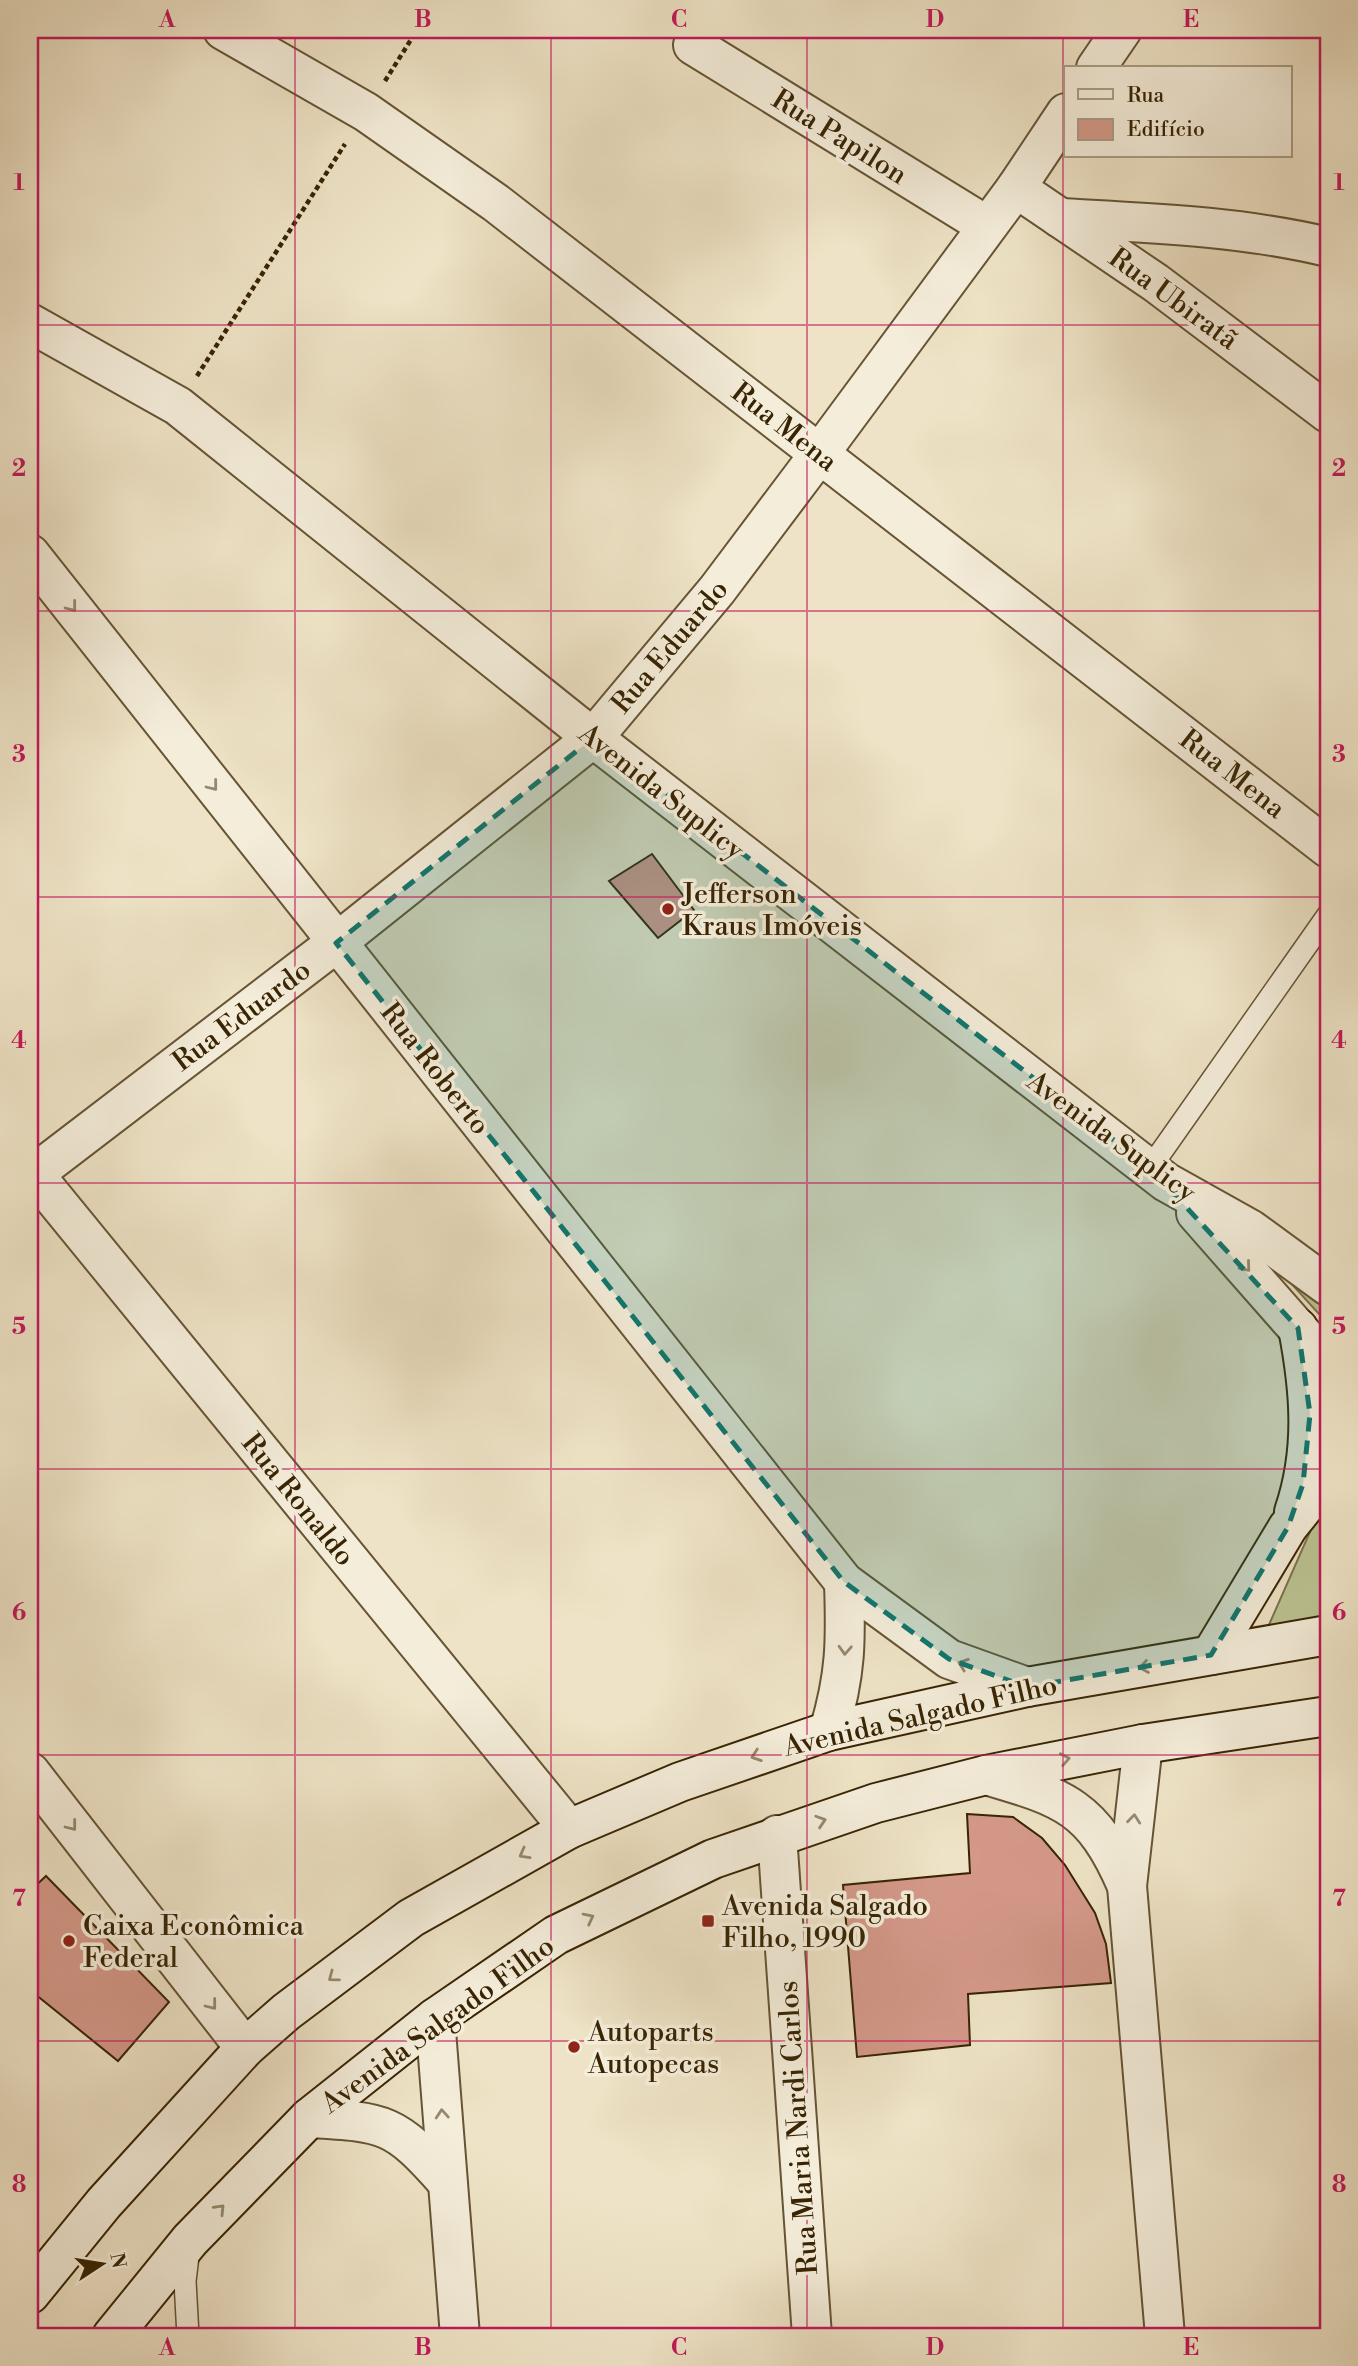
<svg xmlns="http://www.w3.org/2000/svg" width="1358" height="2366" viewBox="0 0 1358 2366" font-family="'Libre Bodoni',serif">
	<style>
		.green { fill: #bcc393; stroke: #7a744b; stroke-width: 2 }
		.building { fill: #d49889; stroke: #382403; stroke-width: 2 }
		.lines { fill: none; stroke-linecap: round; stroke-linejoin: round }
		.service-casing { stroke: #665434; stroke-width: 24 }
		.minor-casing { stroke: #665434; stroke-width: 42 }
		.tertiary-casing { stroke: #665434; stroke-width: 42 }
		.secondary-casing { stroke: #382403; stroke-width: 42 }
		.path { stroke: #382403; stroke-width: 4.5; stroke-dasharray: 5 3.5; stroke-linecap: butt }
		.service { stroke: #f4edda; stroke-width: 21 }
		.minor { stroke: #f4edda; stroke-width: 38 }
		.tertiary { stroke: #f4edda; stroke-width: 38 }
		.secondary { stroke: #f4edda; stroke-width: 38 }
		.oneway { stroke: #96886e }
		.marked { fill: #0f766e; fill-opacity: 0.2; stroke: #0f766e; stroke-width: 5; stroke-dasharray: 14 9; stroke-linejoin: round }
		.grid { fill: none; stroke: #c2185b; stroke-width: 2; stroke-opacity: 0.55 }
		.poi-dot { fill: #8f2418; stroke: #f4edda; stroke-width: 2.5 }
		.labels { text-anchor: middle; stroke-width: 7; stroke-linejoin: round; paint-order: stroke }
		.street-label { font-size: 28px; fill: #382403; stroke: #f4edda }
		.poi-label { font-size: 28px; fill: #382403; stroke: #f4edda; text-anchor: start }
		.neatline { fill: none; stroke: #c2185b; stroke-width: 2.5 }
		.grid-label { font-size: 23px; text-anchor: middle; font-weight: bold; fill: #c2185b }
	</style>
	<rect width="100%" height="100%" fill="#eee3c6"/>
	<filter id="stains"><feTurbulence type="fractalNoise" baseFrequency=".00286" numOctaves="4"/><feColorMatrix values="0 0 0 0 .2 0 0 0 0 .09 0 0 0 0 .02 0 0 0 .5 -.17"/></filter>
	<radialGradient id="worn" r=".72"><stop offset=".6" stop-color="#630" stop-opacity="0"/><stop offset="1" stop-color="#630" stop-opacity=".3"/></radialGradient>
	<g class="green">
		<path d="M1269,1259L1328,1307V1324Z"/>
		<path d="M1328,1498V1617L1268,1627L1324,1500Z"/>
	</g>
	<g class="building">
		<path d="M652,854L694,910L658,938L609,881Z"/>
		<path d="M967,1814L1013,1817L1042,1838L1065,1865L1095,1913L1106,1944L1111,1983L968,1994L970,2045L857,2057L843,1885L970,1873Z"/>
		<path d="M46,1876L169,2002L118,2061L30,1990V1891Z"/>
	</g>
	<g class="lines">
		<g class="service-casing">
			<g id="service">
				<path d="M1150,1168L1328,915"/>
				<path d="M188,2336L185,2281L189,2248"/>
			</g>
		</g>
		<g class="minor-casing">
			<g id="minor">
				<path d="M223,30L366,112L496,203L1328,848"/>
				<path d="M693,45L987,226"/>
				<path d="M1096,68L1122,30"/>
				<path d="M1016,188L1156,283L1328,413"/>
				<path d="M1060,218C1150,223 1240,226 1328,247"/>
				<path d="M30,554L844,1582L949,1659L1027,1687"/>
				<path d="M30,1169L569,1829"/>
				<path d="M30,1177L336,943L593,738L717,590L820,453L1016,188L1066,113"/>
				<path d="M829,1731C846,1674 846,1641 844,1582"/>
				<path d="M1143,1744L1127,1886L1165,2336"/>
				<path d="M30,1772L245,2048"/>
				<path d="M986,1775C1065,1798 1093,1807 1127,1886"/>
				<path d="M777,1835L812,2336"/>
				<path d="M435,2018L460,2336"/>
				<path d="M309,2118C386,2122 395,2123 447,2182"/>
			</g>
		</g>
		<g class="tertiary-casing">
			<g id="tertiary">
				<path d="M30,323L178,406L593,738L1166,1182L1250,1229L1328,1286"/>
				<path d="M1196,1213L1328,1363"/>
			</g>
		</g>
		<g class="secondary-casing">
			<g id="secondary">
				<path d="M1294,1512C1315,1450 1310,1391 1298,1328"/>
				<path d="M1211,1655L1288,1527L1328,1477"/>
				<path d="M30,2294L104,2203L245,2048L286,2012L411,1918L569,1829L680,1782L829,1731L1027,1687L1328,1635"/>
				<path d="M112,2336L190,2240L309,2118L435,2018L556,1935L713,1859L876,1803L986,1775L1143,1744L1328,1716"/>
			</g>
		</g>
		<g class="path">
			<path d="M385,81L417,30"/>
			<path d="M197,376L345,144"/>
		</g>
		<use href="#service" class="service"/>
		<use href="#minor" class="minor"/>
		<use href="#tertiary" class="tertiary"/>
		<use href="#secondary" class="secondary"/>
	</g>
	<defs><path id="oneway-chevron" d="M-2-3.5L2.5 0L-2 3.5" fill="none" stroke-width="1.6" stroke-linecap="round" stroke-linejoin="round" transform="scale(1.75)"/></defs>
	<g class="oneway">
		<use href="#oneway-chevron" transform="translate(72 607) rotate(52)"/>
		<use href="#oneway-chevron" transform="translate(213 786) rotate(52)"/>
		<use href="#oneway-chevron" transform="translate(1246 1267) rotate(50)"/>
		<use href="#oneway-chevron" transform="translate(845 1650) rotate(93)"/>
		<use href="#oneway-chevron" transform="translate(963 1664) rotate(-160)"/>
		<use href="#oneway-chevron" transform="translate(1144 1667) rotate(170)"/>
		<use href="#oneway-chevron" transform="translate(756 1756) rotate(161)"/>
		<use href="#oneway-chevron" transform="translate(1065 1759) rotate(-11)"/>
		<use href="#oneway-chevron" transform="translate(1134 1819) rotate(-84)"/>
		<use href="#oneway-chevron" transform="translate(821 1821) rotate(-18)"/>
		<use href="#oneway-chevron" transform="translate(72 1826) rotate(52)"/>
		<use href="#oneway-chevron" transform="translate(524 1854) rotate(151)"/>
		<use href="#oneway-chevron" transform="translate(589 1918) rotate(-27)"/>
		<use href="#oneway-chevron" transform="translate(333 1977) rotate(143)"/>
		<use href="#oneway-chevron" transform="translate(212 2005) rotate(52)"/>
		<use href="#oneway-chevron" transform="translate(442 2114) rotate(-94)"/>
		<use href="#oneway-chevron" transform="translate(220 2209) rotate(-46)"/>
	</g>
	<path class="marked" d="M593,738L1150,1168L1298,1328L1310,1414L1303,1484L1288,1527L1211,1655L1027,1687L949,1659L844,1582L336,943Z"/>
	<path class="grid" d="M295,30V2336M551,30V2336M807,30V2336M1063,30V2336M30,325H1328M30,611H1328M30,897H1328M30,1183H1328M30,1469H1328M30,1755H1328M30,2041H1328"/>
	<g class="poi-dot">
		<circle cx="668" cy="909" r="7"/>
		<rect x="701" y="1914" width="14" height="14" rx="3.5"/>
		<circle cx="69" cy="1941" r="7"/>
		<circle cx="574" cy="2047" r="7"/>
	</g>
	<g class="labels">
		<g class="street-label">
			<text transform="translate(840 136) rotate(32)" y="10">Rua Papilon</text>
			<text transform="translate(1174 298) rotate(36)" y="10">Rua Ubiratã</text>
			<text transform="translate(785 426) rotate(38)" y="10">Rua Mena</text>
			<text transform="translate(669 646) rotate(-50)" y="10">Rua Eduardo</text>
			<text transform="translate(1233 773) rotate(38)" y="10">Rua Mena</text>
			<text transform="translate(662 791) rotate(38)" y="10">Avenida Suplicy</text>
			<text transform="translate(241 1015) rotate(-37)" y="10">Rua Eduardo</text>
			<text transform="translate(436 1068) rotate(52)" y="10">Rua Roberto</text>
			<text transform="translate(1112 1136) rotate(36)" y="10">Avenida Suplicy</text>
			<text transform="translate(299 1499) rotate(51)" y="10">Rua Ronaldo</text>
			<text transform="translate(920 1715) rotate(-13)" y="10">Avenida Salgado Filho</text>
			<text transform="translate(437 2024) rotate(-36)" y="10">Avenida Salgado Filho</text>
			<text transform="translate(797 2128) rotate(-94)" y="10">Rua Maria Nardi Carlos</text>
		</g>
		<g class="poi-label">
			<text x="682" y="903">Jefferson<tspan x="682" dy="32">Kraus Imóveis</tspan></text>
			<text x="722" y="1915">Avenida Salgado<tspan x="722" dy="32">Filho, 1990</tspan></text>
			<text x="83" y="1935">Caixa Econômica<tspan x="83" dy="32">Federal</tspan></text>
			<text x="588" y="2041">Autoparts<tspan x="588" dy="32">Autopecas</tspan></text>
		</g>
	</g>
	<rect width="1358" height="2366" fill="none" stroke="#eee3c6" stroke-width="77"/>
	<rect x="1064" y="66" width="228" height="91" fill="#f4edda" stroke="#a99d84" stroke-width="2"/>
	<rect x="1078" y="89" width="35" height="10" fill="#f4edda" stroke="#a99d84" stroke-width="2"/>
	<text x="1127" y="102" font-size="21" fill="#382403">Rua</text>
	<rect x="1078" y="119" width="35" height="21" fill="#d49889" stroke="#a99d84" stroke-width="2"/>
	<text x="1127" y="136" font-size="21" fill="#382403">Edifício</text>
	<g transform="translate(102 2264) rotate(78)" stroke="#f4edda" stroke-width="5" paint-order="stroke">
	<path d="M0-5L12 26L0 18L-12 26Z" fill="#382403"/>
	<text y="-10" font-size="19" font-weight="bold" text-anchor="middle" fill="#382403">N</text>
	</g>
	<rect x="38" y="38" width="1282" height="2290" class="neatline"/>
	<g class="grid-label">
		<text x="167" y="27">A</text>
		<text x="423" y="27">B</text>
		<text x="679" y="27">C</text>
		<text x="935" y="27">D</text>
		<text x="1191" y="27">E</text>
		<text x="19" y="190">1</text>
		<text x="1339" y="190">1</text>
		<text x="19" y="476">2</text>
		<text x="1339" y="476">2</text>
		<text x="19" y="762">3</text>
		<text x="1339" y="762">3</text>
		<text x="19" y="1048">4</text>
		<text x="1339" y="1048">4</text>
		<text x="19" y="1334">5</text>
		<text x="1339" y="1334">5</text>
		<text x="19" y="1620">6</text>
		<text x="1339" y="1620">6</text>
		<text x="19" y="1906">7</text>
		<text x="1339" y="1906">7</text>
		<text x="19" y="2192">8</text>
		<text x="1339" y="2192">8</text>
		<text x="167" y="2355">A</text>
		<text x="423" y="2355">B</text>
		<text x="679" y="2355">C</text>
		<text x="935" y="2355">D</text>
		<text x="1191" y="2355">E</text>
	</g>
	<rect width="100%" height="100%" filter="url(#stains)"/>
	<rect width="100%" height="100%" fill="url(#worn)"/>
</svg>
